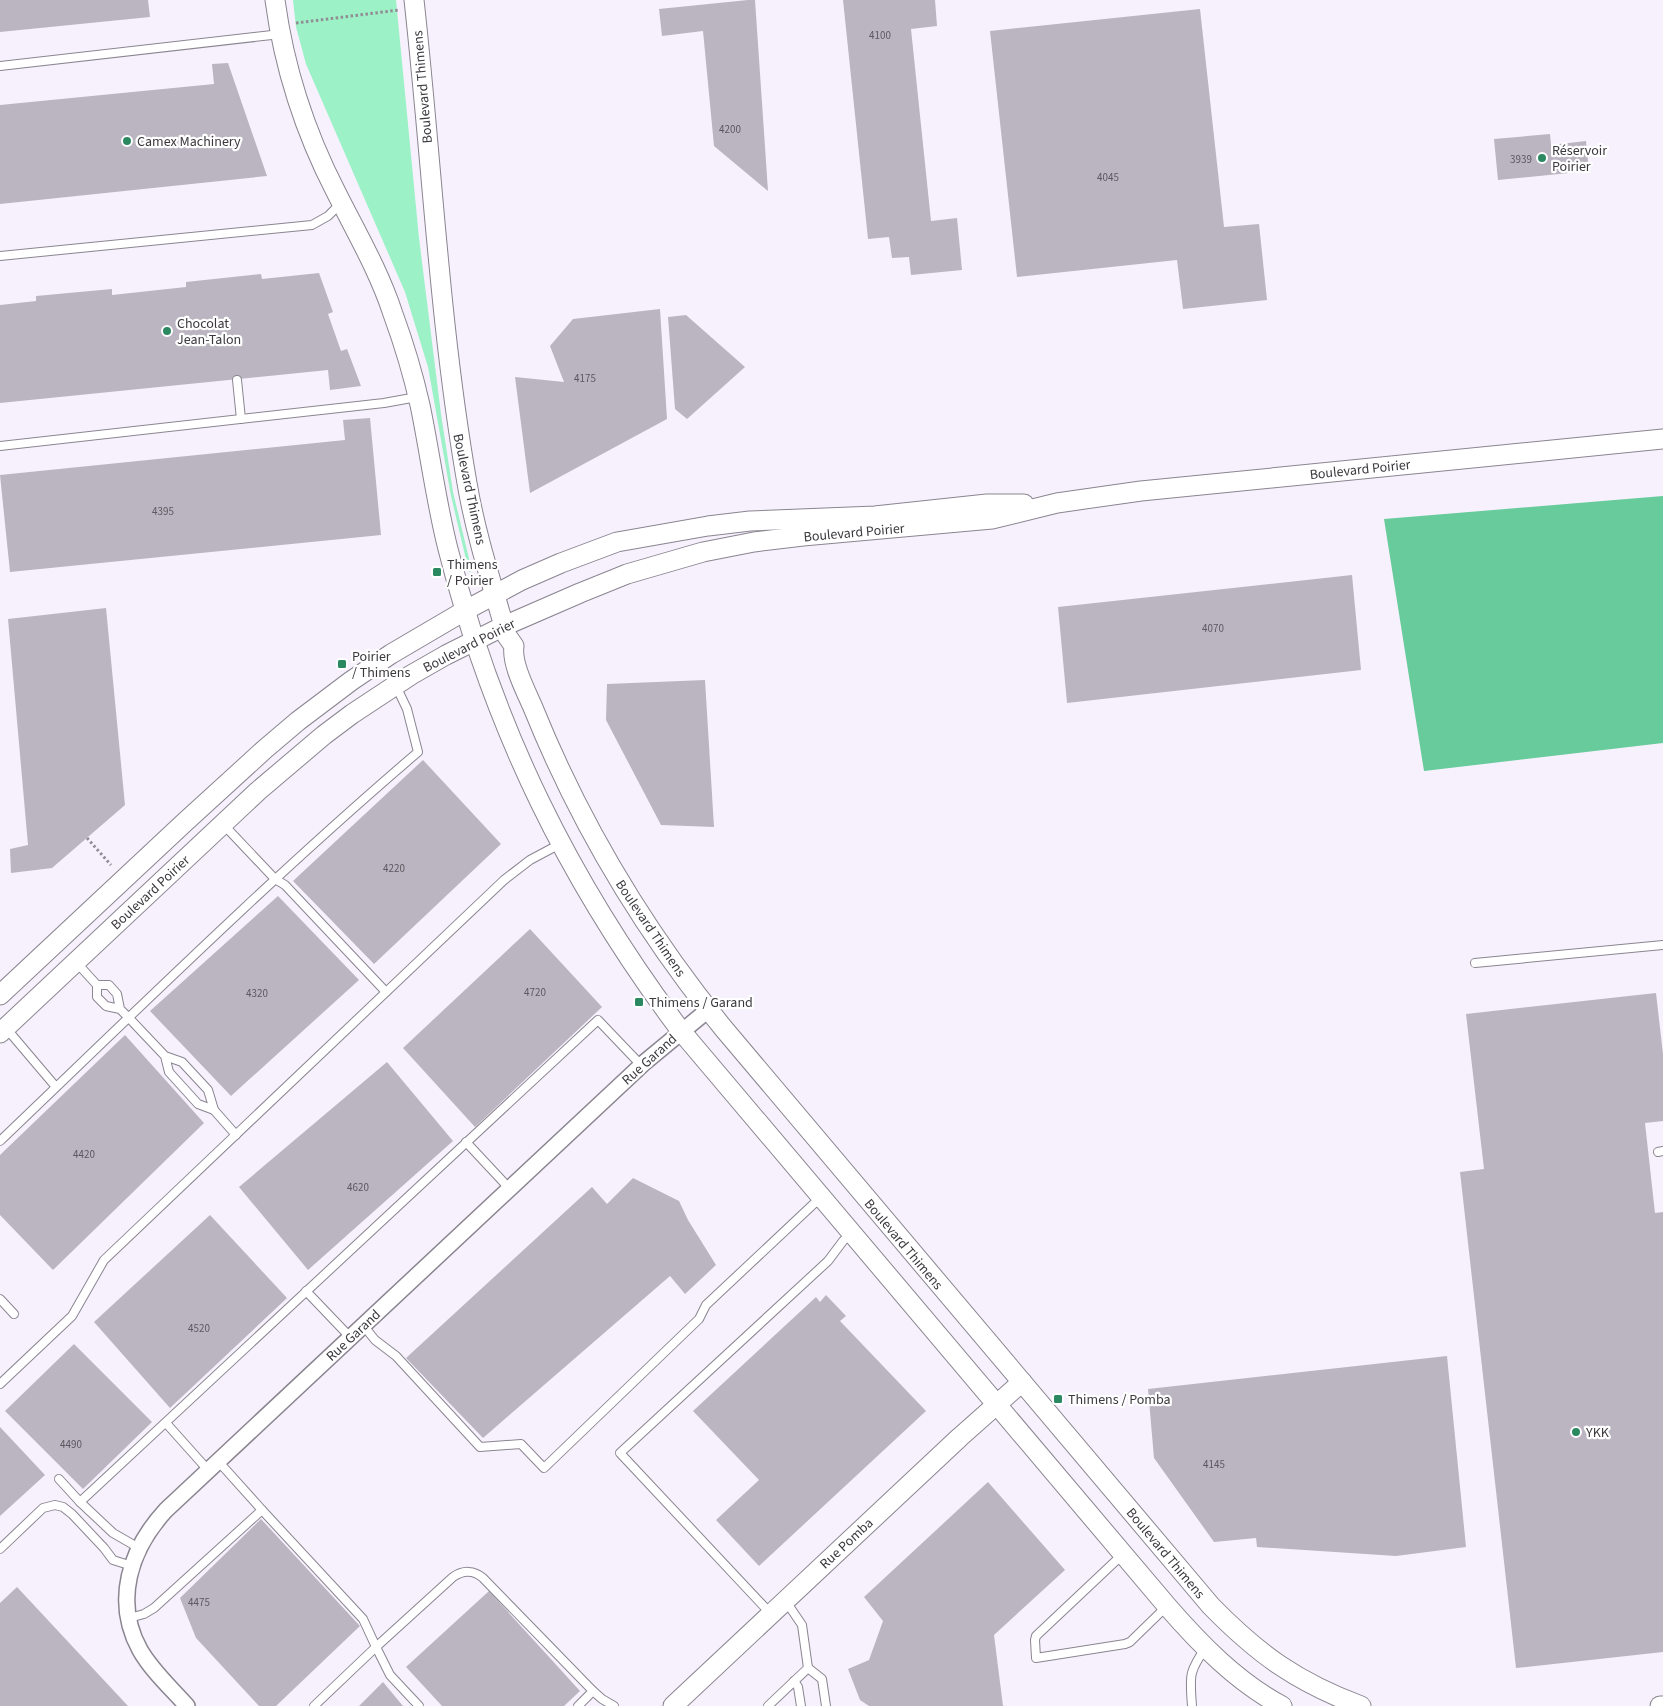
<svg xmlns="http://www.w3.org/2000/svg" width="1663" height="1706" viewBox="0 0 1663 1706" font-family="'Source Sans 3',sans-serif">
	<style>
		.green { fill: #9cf1c6 }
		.forest { fill: #67cb9b }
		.building { fill: #bbb5c1 }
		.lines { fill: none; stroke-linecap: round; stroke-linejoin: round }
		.service-casing { stroke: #8a8590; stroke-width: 10 }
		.minor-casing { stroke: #8a8590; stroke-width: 18 }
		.tertiary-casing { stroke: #8a8590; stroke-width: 21 }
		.path { stroke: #918d95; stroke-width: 3; stroke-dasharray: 2.5 2.5; stroke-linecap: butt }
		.service { stroke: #fff; stroke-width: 8 }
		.minor { stroke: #fff; stroke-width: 15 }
		.tertiary { stroke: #fff; stroke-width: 19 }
		.poi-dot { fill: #2b8961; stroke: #fff; stroke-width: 2 }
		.labels { text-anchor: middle; stroke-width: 4.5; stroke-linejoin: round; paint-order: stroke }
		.number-label { font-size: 11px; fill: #5c585f }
		.street-label { font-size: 14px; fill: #3c393e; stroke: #fff }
		.poi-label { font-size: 14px; fill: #3c393e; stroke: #fff; text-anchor: start }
	</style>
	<rect width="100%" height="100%" fill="#f7f1fd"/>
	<path class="green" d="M293,0H396L419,238L441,414L453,492L472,571L469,572L451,496L428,367L405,292L306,64L296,27Z"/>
	<path class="forest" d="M1663,496V743L1424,771L1384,519Z"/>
	<g class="building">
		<path d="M0,0H148L150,17L0,32Z"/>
		<path d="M748,0H755L768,191L714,146L703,31L662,36L659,9Z"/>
		<path d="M843,0H935L937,26L911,29L931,221L957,218L962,270L911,275L909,257L892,258L889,237L868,239Z"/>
		<path d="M1200,9L1224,227L1259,224L1267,300L1183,309L1177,260L1017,277L990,31Z"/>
		<path d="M228,63L267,176L0,204V105L214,84L212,64Z"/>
		<path d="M1550,134L1551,145L1586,141L1589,171L1498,180L1494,139Z"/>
		<path d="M319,273L333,312L328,314L341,351L347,349L361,386L330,390L328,370L0,403V305L36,301V296L112,289V295L186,287V282L261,274L262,279Z"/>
		<path d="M660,309L667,419L530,493L515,377L564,382L550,346L573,319Z"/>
		<path d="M686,315L745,367L687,419L675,409L668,317Z"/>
		<path d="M370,418L381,535L10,572L0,475L345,440L343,420Z"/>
		<path d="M1352,575L1361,670L1067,703L1058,607Z"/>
		<path d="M106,608L125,805L52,868L11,873L10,849L28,845L8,619Z"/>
		<path d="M705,680L714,827L661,825L606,720L607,684Z"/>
		<path d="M423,760L501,844L374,964L293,881Z"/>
		<path d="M278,896L359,980L231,1096L150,1011Z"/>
		<path d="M530,929L602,1007L475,1127L403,1048Z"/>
		<path d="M1656,993L1663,1054V1121L1645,1123L1655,1213L1663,1212V1652L1516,1668L1460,1172L1484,1169L1466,1014Z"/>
		<path d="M125,1035L204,1123L53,1270L0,1215V1155Z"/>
		<path d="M387,1062L453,1141L308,1270L239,1187Z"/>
		<path d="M633,1178L679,1201L688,1220L716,1265L685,1294L670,1276L483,1438L406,1358L592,1187L607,1204Z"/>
		<path d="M210,1215L287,1298L170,1408L94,1322Z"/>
		<path d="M826,1295L846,1316L840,1321L926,1411L759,1566L716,1520L759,1480L693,1411L816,1297L820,1302Z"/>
		<path d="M74,1344L152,1422L83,1489L5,1411Z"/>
		<path d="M1447,1356L1466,1547L1396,1556L1257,1547L1256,1538L1214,1542L1154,1458L1148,1389Z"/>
		<path d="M0,1427L45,1475L0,1516Z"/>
		<path d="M988,1482L1065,1570L994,1635L1003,1706H869L860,1700L848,1669L869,1660L883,1621L864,1597Z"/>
		<path d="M261,1519L360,1626L276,1706H259L196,1638L180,1598Z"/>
		<path d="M17,1587L128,1706H0V1603Z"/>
		<path d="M489,1591L580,1691L564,1706H442L406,1667Z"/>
		<path d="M383,1682L403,1706H359Z"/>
	</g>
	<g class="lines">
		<g class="service-casing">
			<g id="service">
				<path d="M0,66L281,34"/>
				<path d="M0,256L312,225L328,216L341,203"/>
				<path d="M237,380L241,419"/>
				<path d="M0,446L384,403L417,397"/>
				<path d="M223,824L275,879L285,885L386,992"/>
				<path d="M76,962L97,985"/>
				<path d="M1475,963L1663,945"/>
				<path d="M120,1009L106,1006L97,997V985H109L117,994L120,1009L129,1018L165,1056L182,1062L208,1090L214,1110L198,1104L169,1072L165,1056"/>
				<path d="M6,1028L56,1087"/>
				<path d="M214,1110L236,1135"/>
				<path d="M0,1141C138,1009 273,876 418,752L407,709L396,686"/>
				<path d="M466,1142L509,1188"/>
				<path d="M1658,1152L1663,1151"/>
				<path d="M306,1291L350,1337"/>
				<path d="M0,1299L14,1314"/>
				<path d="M363,1325L375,1340L396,1356L480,1447L521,1444L544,1468L699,1319L706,1305L821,1197"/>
				<path d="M0,1384L72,1316L104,1260L504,880L530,860L560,844"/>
				<path d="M166,1423L208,1470"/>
				<path d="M59,1479L80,1502"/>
				<path d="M262,1510L363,1619L376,1647L314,1706"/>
				<path d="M139,1548L113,1533L80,1502L598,1020L641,1065"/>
				<path d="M0,1549L43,1508L55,1505L63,1507L72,1514L104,1548L113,1560L132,1566"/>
				<path d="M1123,1554L1036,1636L1035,1640L1036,1658L1125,1644L1130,1642L1167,1606"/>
				<path d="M771,1614L620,1453L828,1261L843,1241L852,1233"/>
				<path d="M129,1618L144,1614L154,1608L262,1510L218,1461"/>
				<path d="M808,1668L822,1679L826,1706"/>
				<path d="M794,1681L798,1687L801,1706"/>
				<path d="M419,1706L390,1675L376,1647L453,1577C463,1570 474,1570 483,1578L593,1691"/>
				<path d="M578,1706L593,1691L602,1699L614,1706"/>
				<path d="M768,1706L808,1668L802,1625L785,1600"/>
				<path d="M1192,1706C1190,1676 1188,1673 1206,1647"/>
			</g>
		</g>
		<g class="minor-casing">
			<path id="minor" d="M187,1706C171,1688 152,1671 140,1650C113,1601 130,1549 166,1510L645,1062L708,1010"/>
		</g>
		<g class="tertiary-casing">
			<g id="tertiary">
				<path d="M275,0C284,67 305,132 336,192C356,232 379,271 393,314C404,344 413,374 420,405C430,453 436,502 448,549C494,729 569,882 681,1031L1167,1606C1200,1644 1237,1682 1282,1706"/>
				<path d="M414,0C432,161 439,323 467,483C475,531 490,578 504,626L507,636L514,646C511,664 527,693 534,710C581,826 645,932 724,1029L1211,1606C1259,1655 1297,1682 1361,1706"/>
				<path d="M0,995L185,822L265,749L298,721L351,681L391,654L466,610L522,580L561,563L617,542L708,526L750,521L875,516L987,504H1024"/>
				<path d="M0,1033L258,791L324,735L352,714L411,675L446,655L504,626L580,593L627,574L703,552L754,542L803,536L992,519L1057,503L1141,491L1663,439"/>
				<path d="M673,1706L960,1437L1022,1382"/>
				<path d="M1660,1706H1663"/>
			</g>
		</g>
		<g class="path">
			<path d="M296,23L399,10"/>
			<path d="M87,838L111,865"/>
		</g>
		<use href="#service" class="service"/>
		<use href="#minor" class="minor"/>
		<use href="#tertiary" class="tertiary"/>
	</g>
	<g class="poi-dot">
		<circle cx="127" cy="141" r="5"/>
		<circle cx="1542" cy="158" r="5"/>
		<circle cx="167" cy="331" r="5"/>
		<rect x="432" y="567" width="10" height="10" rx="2.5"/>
		<rect x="337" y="659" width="10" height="10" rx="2.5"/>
		<rect x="634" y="997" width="10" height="10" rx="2.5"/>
		<rect x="1053" y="1394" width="10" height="10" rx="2.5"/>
		<circle cx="1576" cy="1432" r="5"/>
	</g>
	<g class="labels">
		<g class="number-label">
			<text x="880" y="39">4100</text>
			<text x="730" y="133">4200</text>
			<text x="1521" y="163">3939</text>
			<text x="1108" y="181">4045</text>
			<text x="585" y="382">4175</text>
			<text x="163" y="515">4395</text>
			<text x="1213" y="632">4070</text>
			<text x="394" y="872">4220</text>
			<text x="535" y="996">4720</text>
			<text x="257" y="997">4320</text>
			<text x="84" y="1158">4420</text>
			<text x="358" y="1191">4620</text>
			<text x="199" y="1332">4520</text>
			<text x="71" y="1448">4490</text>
			<text x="1214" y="1468">4145</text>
			<text x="199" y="1606">4475</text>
		</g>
		<g class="street-label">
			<text transform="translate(422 87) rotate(-95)" y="5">Boulevard Thimens</text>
			<text transform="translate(1360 469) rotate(-6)" y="5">Boulevard Poirier</text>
			<text transform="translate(470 489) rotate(78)" y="5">Boulevard Thimens</text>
			<text transform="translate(854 532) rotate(-5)" y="5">Boulevard Poirier</text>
			<text transform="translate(469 645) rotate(-27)" y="5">Boulevard Poirier</text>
			<text transform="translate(150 892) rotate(-43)" y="5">Boulevard Poirier</text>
			<text transform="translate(651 928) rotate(56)" y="5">Boulevard Thimens</text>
			<text transform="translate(649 1059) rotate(-42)" y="5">Rue Garand</text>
			<text transform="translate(904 1244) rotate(50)" y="5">Boulevard Thimens</text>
			<text transform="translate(353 1335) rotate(-43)" y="5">Rue Garand</text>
			<text transform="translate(846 1543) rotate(-43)" y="5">Rue Pomba</text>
			<text transform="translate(1166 1553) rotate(50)" y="5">Boulevard Thimens</text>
		</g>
		<g class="poi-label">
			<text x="137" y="146">Camex Machinery</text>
			<text x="1552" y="155">Réservoir<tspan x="1552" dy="16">Poirier</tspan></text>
			<text x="177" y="328">Chocolat<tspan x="177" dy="16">Jean-Talon</tspan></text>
			<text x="447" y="569">Thimens<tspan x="447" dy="16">/ Poirier</tspan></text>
			<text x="352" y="661">Poirier<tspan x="352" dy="16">/ Thimens</tspan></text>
			<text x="649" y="1007">Thimens / Garand</text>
			<text x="1068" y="1404">Thimens / Pomba</text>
			<text x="1586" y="1437">YKK</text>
		</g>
	</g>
</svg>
